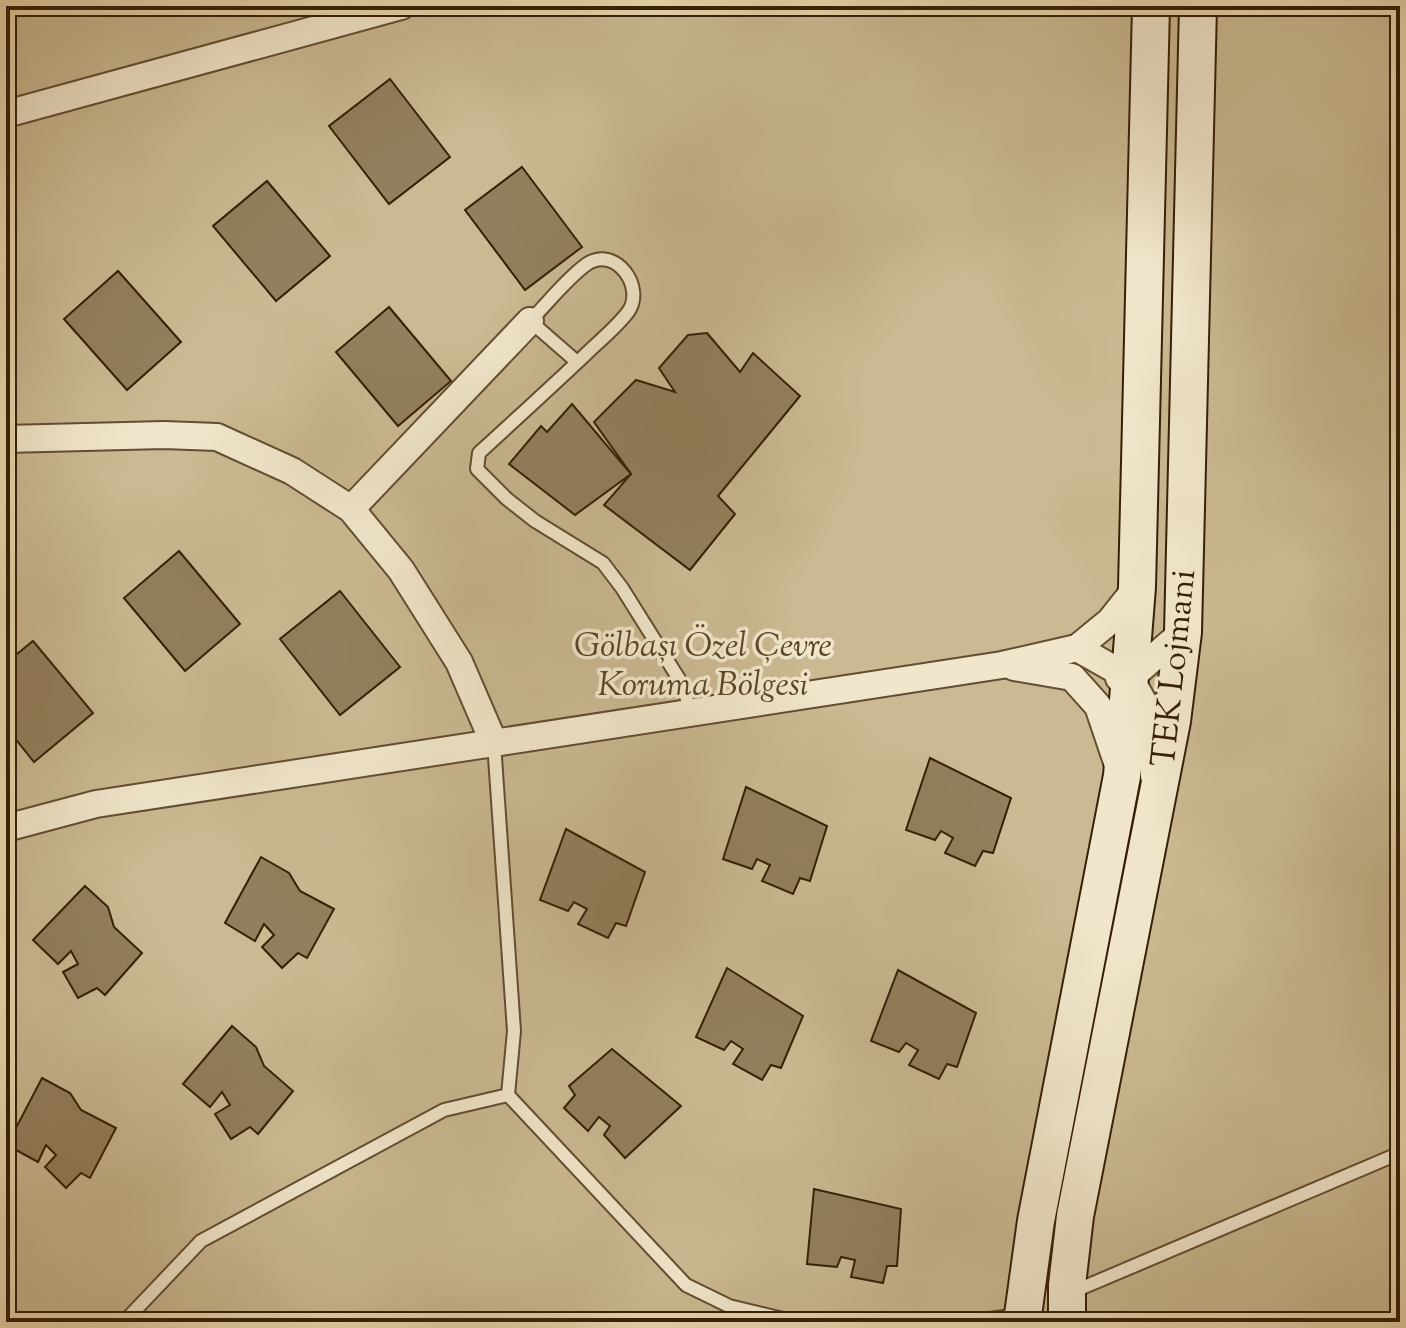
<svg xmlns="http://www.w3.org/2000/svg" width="1406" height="1328" viewBox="0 0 1406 1328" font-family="'Sorts Mill Goudy',serif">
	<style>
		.green { fill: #cab992; stroke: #806c4c; stroke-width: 2 }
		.building { fill: #937f5d; stroke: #351f05; stroke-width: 2 }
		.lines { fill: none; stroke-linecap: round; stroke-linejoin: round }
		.lane-casing { stroke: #624d30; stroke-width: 16 }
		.street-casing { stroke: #624d30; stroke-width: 30 }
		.secondary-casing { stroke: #351f05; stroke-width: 40 }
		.lane { stroke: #f1e6cb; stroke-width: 12 }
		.street { stroke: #f1e6cb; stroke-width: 26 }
		.secondary { stroke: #f1e6cb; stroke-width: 36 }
		.labels { text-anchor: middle; stroke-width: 7; stroke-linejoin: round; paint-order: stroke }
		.park-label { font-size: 34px; font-style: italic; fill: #5a4628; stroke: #f1e6cb }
		.street-label { font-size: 34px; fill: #351f05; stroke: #f1e6cb }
	</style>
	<rect width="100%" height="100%" fill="#e9d8af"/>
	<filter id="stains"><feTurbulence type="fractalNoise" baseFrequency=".0025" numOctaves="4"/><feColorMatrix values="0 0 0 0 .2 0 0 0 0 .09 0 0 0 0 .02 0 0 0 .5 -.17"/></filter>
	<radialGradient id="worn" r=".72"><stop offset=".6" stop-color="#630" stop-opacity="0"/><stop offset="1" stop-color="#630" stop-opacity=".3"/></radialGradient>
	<rect class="green" x="6" y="6" width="1394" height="1316"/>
	<g class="building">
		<path d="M390,79L450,157L389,204L329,126Z"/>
		<path d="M522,167L582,247L525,290L465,210Z"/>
		<path d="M267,181L330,256L276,301L213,226Z"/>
		<path d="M118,271L181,342L127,390L64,319Z"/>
		<path d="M389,307L451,381L398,426L336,352Z"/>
		<path d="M707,333L740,372L753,353L800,396L718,496L735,514L690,570L604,505L631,474L594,422L636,380L675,392L659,368L688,335Z"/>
		<path d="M572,404L631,474L575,515L509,464L541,426L547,432Z"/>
		<path d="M179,551L240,624L185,671L124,598Z"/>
		<path d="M340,591L400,667L340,715L280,639Z"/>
		<path d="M33,641L93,713L34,762L6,727V663Z"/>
		<path d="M930,758L1011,798L993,853L983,851L975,866L945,853L953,838L941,831L935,840L906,830Z"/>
		<path d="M746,787L827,826L810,881L800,878L793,894L762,881L770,865L757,859L752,869L723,859Z"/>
		<path d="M566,829L645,872L626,926L616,923L608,938L578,924L587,909L574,902L568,911L540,900Z"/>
		<path d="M261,857L289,873L300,891L334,909L307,958L298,953L282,968L262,947L274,935L264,924L255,941L225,923Z"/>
		<path d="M85,886L108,907L114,927L142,953L105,995L97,988L78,998L63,972L78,964L71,951L58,964L33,940Z"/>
		<path d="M727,968L803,1016L781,1068L771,1065L762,1080L733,1064L743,1049L731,1041L724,1050L696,1037Z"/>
		<path d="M898,970L976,1013L957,1067L947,1064L939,1079L909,1065L918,1050L906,1043L899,1052L871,1041Z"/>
		<path d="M232,1026L256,1047L264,1066L293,1091L258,1134L250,1127L231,1139L215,1114L230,1105L222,1092L210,1107L183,1084Z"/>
		<path d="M612,1049L681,1106L625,1158L604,1135L610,1126L599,1117L588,1131L564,1108L575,1095L569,1086Z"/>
		<path d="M42,1078L70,1093L81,1110L116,1128L90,1178L81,1173L66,1188L45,1167L56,1155L46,1145L38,1162L7,1145Z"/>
		<path d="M814,1189L901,1209L897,1266H887L883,1283L851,1277L855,1260L841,1257L837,1267L807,1264Z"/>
	</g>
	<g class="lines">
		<g class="lane-casing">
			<g id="lane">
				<path d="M577,362L530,321C547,304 567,278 587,264C615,245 646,287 628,312C616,328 598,342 584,356C549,389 514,421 479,453L477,469L507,499L535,521L603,563L622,588L684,687L690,713"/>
				<path d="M494,743L514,1031L508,1095L686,1285L729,1306L796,1322"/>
				<path d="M1070,1293L1400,1153"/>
				<path d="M124,1322L201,1241L444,1110L508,1095"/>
				<path d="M966,1322L1019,1315"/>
			</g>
		</g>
		<g class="street-casing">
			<g id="street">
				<path d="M6,114L401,6"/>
				<path d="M6,439L164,435L217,437L292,471L351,509L401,570L459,662L494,743"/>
				<path d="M351,509L530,321"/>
				<path d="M1077,648L1130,678L1146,707L1154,776"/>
				<path d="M1014,667L1072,677L1098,706L1118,765"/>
				<path d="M1119,678H1130L1183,632"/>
				<path d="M6,828L96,804L1002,665L1077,648L1110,621L1137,587"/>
			</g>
		</g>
		<g class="secondary-casing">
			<g id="secondary">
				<path d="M1024,1322L1023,1315L1036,1221L1122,776L1137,587L1151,6"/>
				<path d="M1067,1322V1285L1075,1216L1172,721L1183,632L1198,6"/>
			</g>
		</g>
		<use href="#lane" class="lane"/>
		<use href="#street" class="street"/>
		<use href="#secondary" class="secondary"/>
	</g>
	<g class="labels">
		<g class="park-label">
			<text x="703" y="656">Gölbaşı Özel Çevre<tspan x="703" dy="39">Koruma Bölgesi</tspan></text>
		</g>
		<g class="street-label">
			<text transform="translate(1172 668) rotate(-84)" y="12">TEK Lojmani</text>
		</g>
	</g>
	<rect width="1406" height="1328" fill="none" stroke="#e9d8af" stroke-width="32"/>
	<rect x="8" y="8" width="1390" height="1312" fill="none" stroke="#351f05" stroke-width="4"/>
	<rect x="16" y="16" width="1374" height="1296" fill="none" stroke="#351f05" stroke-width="2"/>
	<rect width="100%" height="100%" filter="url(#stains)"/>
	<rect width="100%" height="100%" fill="url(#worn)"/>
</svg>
